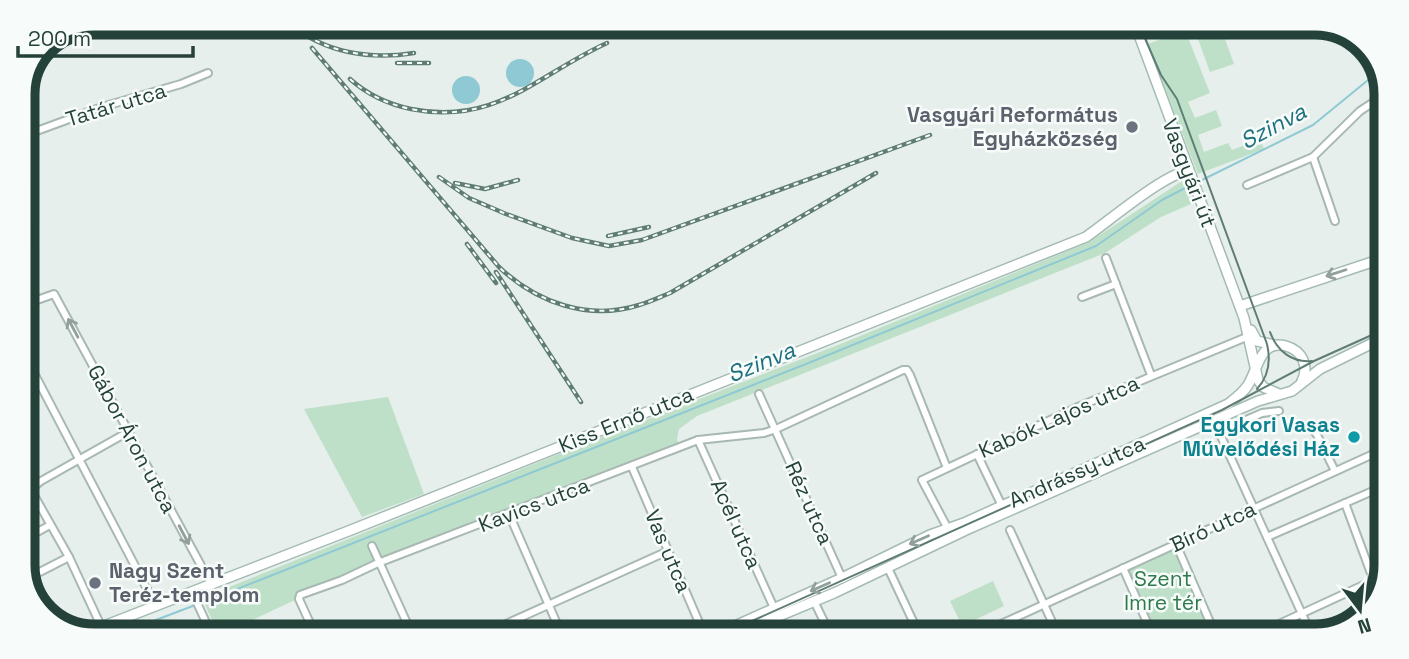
<svg xmlns="http://www.w3.org/2000/svg" width="1409" height="659" viewBox="0 0 1409 659" font-family="'Space Grotesk',sans-serif">
	<style>
		.green { fill: #bfe0c8 }
		.water { fill: #8ec9d4 }
		.lines { fill: none; stroke-linecap: round; stroke-linejoin: round }
		.stream { stroke: #8ec9d4; stroke-width: 2 }
		.street-casing { stroke: #a8b8b2; stroke-width: 10 }
		.secondary-casing { stroke: #a4bbb3; stroke-width: 12 }
		.street { stroke: #fff; stroke-width: 6 }
		.secondary { stroke: #fff; stroke-width: 9 }
		.tram { stroke: #5f7d75; stroke-width: 2 }
		.rail-casing { stroke: #5f7d75; stroke-width: 4.5 }
		.rail { stroke: #f7fbf9; stroke-width: 2; stroke-dasharray: 5; stroke-linecap: butt }
		.oneway { stroke: #92a09c }
		.worship-dot { fill: #6b7280; stroke: #f7fbf9; stroke-width: 2.5 }
		.culture-dot { fill: #0f9aa8; stroke: #f7fbf9; stroke-width: 2.5 }
		.labels { text-anchor: middle; stroke-width: 5; stroke-linejoin: round; paint-order: stroke }
		.street-label { font-size: 21px; fill: #24423a; stroke: #f7fbf9 }
		.worship-label { font-size: 21px; font-weight: bold; fill: #5b616d; stroke: #f7fbf9; text-anchor: end }
		.culture-label { font-size: 21px; font-weight: bold; fill: #0d838f; stroke: #f7fbf9; text-anchor: end }
		.park-label { font-size: 21px; fill: #2d7a4b; stroke: #f7fbf9 }
		.water-label { font-size: 23px; font-style: italic; fill: #1c6f80; stroke: #f7fbf9 }
		.rim { fill: none; stroke: #24423a; stroke-width: 9 }
	</style>
	<rect width="100%" height="100%" fill="#e6efeb"/>
	<g class="green">
		<path d="M1194,28H1221L1234,64L1210,72Z"/>
		<path d="M1185,30L1210,93L1188,102L1195,118L1216,110L1222,126L1198,135L1204,152L1228,143L1232,150L1260,139L1264,149L1198,174L1148,44Z"/>
		<path d="M1182,181L1191,204L1161,217L1105,253L697,416L679,429L677,439L679,446L297,599L229,631H217L202,598L571,449L838,345L1089,242Z"/>
		<path d="M388,397L424,494L362,517L304,409Z"/>
		<path d="M1175,540L1213,636H1149L1120,565Z"/>
		<path d="M993,581L1004,606L962,626L950,601Z"/>
	</g>
	<g class="water">
		<circle cx="520" cy="73" r="14"/>
		<circle cx="466" cy="90" r="14"/>
	</g>
	<g class="lines">
		<g class="stream">
			<path d="M1196,183L1313,125L1373,76"/>
			<path d="M127,631L227,593L806,364L1096,246L1162,200L1191,185"/>
		</g>
		<g class="street-casing">
			<g id="street">
				<path d="M1363,44L1386,105"/>
				<path d="M23,136L102,107L181,84L208,73"/>
				<path d="M1313,157L1335,221"/>
				<path d="M1247,185L1313,157L1360,111L1386,94"/>
				<path d="M1106,258L1151,375"/>
				<path d="M1082,297L1116,284"/>
				<path d="M23,305L54,294L211,584"/>
				<path d="M23,352L156,606"/>
				<path d="M1383,363L1375,342L1378,329L1384,326"/>
				<path d="M759,394L842,578"/>
				<path d="M1214,421L1312,636"/>
				<path d="M1309,425L1317,435L1335,471"/>
				<path d="M1220,434L1223,430L1262,413L1279,411"/>
				<path d="M698,440L774,608"/>
				<path d="M977,454L1002,506"/>
				<path d="M632,467L704,634"/>
				<path d="M23,476L69,557L101,626"/>
				<path d="M1375,490L1382,507"/>
				<path d="M23,495L41,481L128,432"/>
				<path d="M1345,503L1379,595"/>
				<path d="M509,514L561,633"/>
				<path d="M948,529L922,480L1080,406L1249,336"/>
				<path d="M1010,530L1058,635"/>
				<path d="M1267,537L1382,487"/>
				<path d="M23,540L50,525"/>
				<path d="M1176,544L1216,636"/>
				<path d="M372,546L411,632"/>
				<path d="M888,568L919,634"/>
				<path d="M1123,568L1153,636"/>
				<path d="M26,579L69,557"/>
				<path d="M192,592L210,631"/>
				<path d="M814,601L830,634"/>
				<path d="M314,632L299,599L300,595L342,580L378,563L698,440L764,433L776,429L903,370H907L910,375L947,468"/>
				<path d="M486,633L668,551"/>
				<path d="M977,635L1382,450"/>
				<path d="M1253,636L1381,577"/>
			</g>
		</g>
		<g class="secondary-casing">
			<g id="secondary">
				<path d="M1136,27L1244,318L1258,380L1263,387L1279,394"/>
				<path d="M1240,306L1384,258"/>
				<path d="M1251,330L1257,341L1275,345"/>
				<path d="M91,631L351,530L1086,237C1109,221 1164,174 1188,171"/>
				<path d="M717,634L842,578L930,535L964,523L1228,404C1236,398 1243,393 1248,385C1258,369 1260,339 1286,346C1293,348 1300,353 1303,360C1306,367 1305,375 1302,381"/>
				<path d="M736,634L834,593L966,530L1258,401L1292,391L1320,369L1383,338"/>
			</g>
		</g>
		<use href="#street" class="street"/>
		<use href="#secondary" class="secondary"/>
		<g class="tram">
			<path d="M1140,27L1161,75L1177,99L1267,344C1271,361 1269,376 1257,389"/>
			<path d="M1270,332C1277,351 1292,363 1312,361"/>
			<path d="M723,634L1222,410L1314,361L1383,330"/>
		</g>
		<g class="rail-casing">
			<g id="rail">
				<path d="M290,24C325,53 370,60 414,53"/>
				<path d="M347,24L357,26"/>
				<path d="M312,48L499,267C537,303 589,321 639,305C650,302 660,297 670,293L876,173"/>
				<path d="M397,63H429"/>
				<path d="M350,79C368,95 387,104 411,109C496,126 537,75 607,43"/>
				<path d="M439,177L469,198L506,214L572,238L609,246L642,240L930,135"/>
				<path d="M455,183L485,189L518,180"/>
				<path d="M608,236L649,227"/>
				<path d="M467,244L496,283"/>
				<path d="M496,272L581,402"/>
			</g>
		</g>
		<use href="#rail" class="rail"/>
	</g>
	<defs><path id="oneway-shaft" d="M-6 0H5M1.5-3L5.5 0L1.5 3" fill="none" stroke-width="1.6" stroke-linecap="round" stroke-linejoin="round" transform="scale(1.75)"/></defs>
	<g class="oneway">
		<use href="#oneway-shaft" transform="translate(1336 273) rotate(162)"/>
		<use href="#oneway-shaft" transform="translate(73 328) rotate(-118)"/>
		<use href="#oneway-shaft" transform="translate(184 535) rotate(62)"/>
		<use href="#oneway-shaft" transform="translate(919 540) rotate(156)"/>
		<use href="#oneway-shaft" transform="translate(820 587) rotate(156)"/>
	</g>
	<g class="worship-dot">
		<circle cx="1132" cy="127" r="7"/>
		<circle cx="95" cy="583" r="7"/>
	</g>
	<circle class="culture-dot" cx="1354" cy="437" r="7"/>
	<g class="labels">
		<g class="street-label">
			<text transform="translate(116 105) rotate(-17)" y="7">Tatár utca</text>
			<text transform="translate(1189 173) rotate(69)" y="7">Vasgyári út</text>
			<text transform="translate(1059 417) rotate(-24)" y="7">Kabók Lajos utca</text>
			<text transform="translate(626 420) rotate(-22)" y="7">Kiss Ernő utca</text>
			<text transform="translate(132 439) rotate(62)" y="7">Gábor Áron utca</text>
			<text transform="translate(1077 472) rotate(-24)" y="7">Andrássy utca</text>
			<text transform="translate(809 503) rotate(66)" y="7">Réz utca</text>
			<text transform="translate(534 505) rotate(-21)" y="7">Kavics utca</text>
			<text transform="translate(736 524) rotate(66)" y="7">Acél utca</text>
			<text transform="translate(1213 527) rotate(-25)" y="7">Bíró utca</text>
			<text transform="translate(668 551) rotate(67)" y="7">Vas utca</text>
		</g>
		<g class="worship-label">
			<text x="1118" y="122">Vasgyári Református<tspan x="1118" dy="24">Egyházközség</tspan></text>
			<text x="109" y="578" text-anchor="start">Nagy Szent<tspan x="109" dy="24">Teréz-templom</tspan></text>
		</g>
		<g class="culture-label">
			<text x="1340" y="432">Egykori Vasas<tspan x="1340" dy="24">Művelődési Ház</tspan></text>
		</g>
		<g class="park-label">
			<text x="1163" y="586">Szent<tspan x="1163" dy="24">Imre tér</tspan></text>
		</g>
		<g class="water-label">
			<text transform="translate(1273 126) rotate(-28)" y="8">Szinva</text>
			<text transform="translate(761 362) rotate(-22)" y="8">Szinva</text>
		</g>
	</g>
	<path d="M0 0H1409V659H0ZM94 35H1315A59 59 0 0 1 1374 94V565A59 59 0 0 1 1315 624H94A59 59 0 0 1 35 565V94A59 59 0 0 1 94 35Z" fill="#f7fbf9" fill-rule="evenodd"/>
	<path class="rim" d="M94 35H1315A59 59 0 0 1 1374 94V565A59 59 0 0 1 1315 624H94A59 59 0 0 1 35 565V94A59 59 0 0 1 94 35Z"/>
	<g transform="translate(1360 610) rotate(164)" stroke="#f7fbf9" stroke-width="5" paint-order="stroke">
	<path d="M0-5L12 26L0 18L-12 26Z" fill="#24423a"/>
	<text y="-10" font-size="19" font-weight="bold" text-anchor="middle" fill="#24423a">N</text>
	</g>
	<path d="M18 46v10h175v-10" fill="none" stroke="#24423a" stroke-width="3.5"/>
	<text x="28" y="46" font-size="21" fill="#24423a" stroke="#f7fbf9" stroke-width="5" paint-order="stroke">200 m</text>
</svg>
